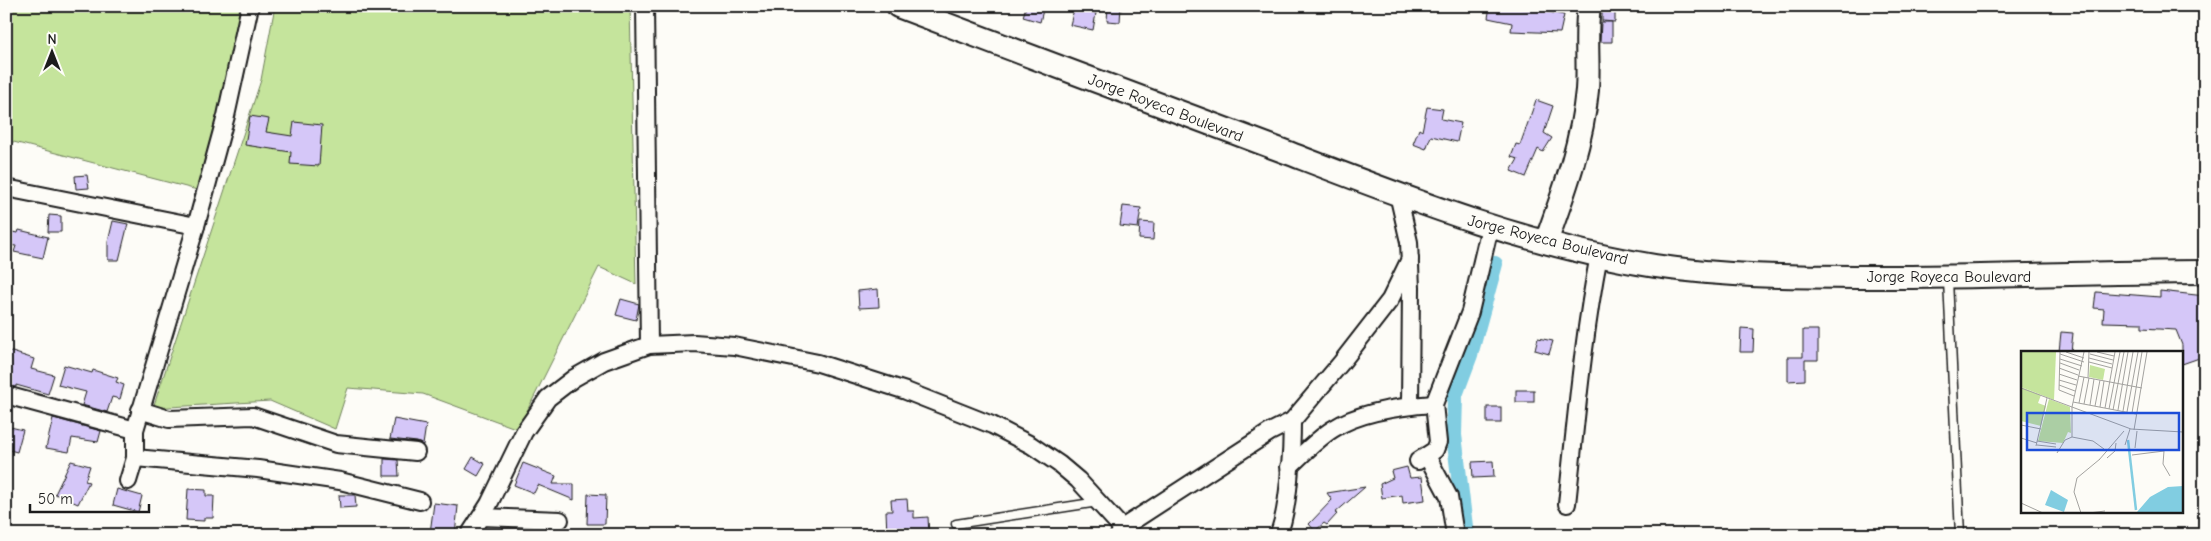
<svg xmlns="http://www.w3.org/2000/svg" width="2211" height="541" viewBox="0 0 2211 541" font-family="'Comic Neue',sans-serif">
	<style>
		.green { fill: #c5e49c; stroke: #70805c }
		.lines { fill: none; stroke-linecap: round; stroke-linejoin: round }
		.canal { stroke: #81cde1; stroke-width: 16 }
		.building { fill: #d5c7f8; stroke: #1c1c1c }
		.lane-casing { stroke: #1c1c1c; stroke-width: 11 }
		.street-casing { stroke: #1c1c1c; stroke-width: 20 }
		.secondary-casing { stroke: #1c1c1c; stroke-width: 26 }
		.lane { stroke: #fdfcf7; stroke-width: 8 }
		.street { stroke: #fdfcf7; stroke-width: 16 }
		.secondary { stroke: #fdfcf7; stroke-width: 22 }
		.labels { text-anchor: middle; stroke-width: 4; stroke-linejoin: round; paint-order: stroke }
		.street-label { font-size: 16px; fill: #1c1c1c; stroke: #fdfcf7 }
		.inset-river { fill: none; stroke: #81cde1; stroke-width: 2.5 }
		.inset-road { fill: none; stroke: #a3a29f; stroke-width: 1 }
		.view { fill: #1d4ed8; fill-opacity: 0.15; stroke: #1d4ed8; stroke-width: 2.5 }
		.inset-edge { fill: none; stroke: #1c1c1c; stroke-width: 2.5 }
	</style>
	<rect width="100%" height="100%" fill="#fdfcf7"/>
	<filter id="ink" filterUnits="userSpaceOnUse"><feTurbulence type="fractalNoise" baseFrequency=".02" numOctaves="2"/><feDisplacementMap in="SourceGraphic" scale="10" xChannelSelector="R" yChannelSelector="G"/><feConvolveMatrix kernelMatrix="1 2 1 2 8 2 1 2 1" color-interpolation-filters="sRGB"/></filter>
	<g filter="url(#ink)">
		<g class="green">
			<path d="M6,6H257L244,77L205,192L6,140Z"/>
			<path d="M275,6H630L636,284L599,267L518,429L423,394L348,388L335,429L270,401L153,408L261,80Z"/>
		</g>
		<g class="lines">
			<path class="canal" d="M1466,535L1454,435L1455,395L1470,355L1495,264"/>
		</g>
		<g class="building">
			<path d="M1026,6H1044L1040,22L1023,17Z"/>
			<path d="M1108,6H1121L1120,22L1107,21Z"/>
			<path d="M1490,6L1538,10L1564,15L1560,33L1511,31L1512,23L1488,18Z"/>
			<path d="M1602,6H1615V22L1602,21Z"/>
			<path d="M1074,9L1096,13L1093,30L1070,25Z"/>
			<path d="M1601,22H1612V42H1600Z"/>
			<path d="M1536,100L1553,106L1544,133L1552,138L1543,152L1538,149L1526,177L1511,171L1518,159L1511,157L1516,144L1520,145Z"/>
			<path d="M1427,107L1443,109L1441,119L1461,123L1457,142L1431,136L1426,149L1413,144L1419,129L1422,131Z"/>
			<path d="M250,116L269,119L266,132L292,136L294,122L322,125L319,166L290,164L291,152L245,145Z"/>
			<path d="M87,175L89,188L76,189L75,176Z"/>
			<path d="M1123,206L1141,208L1138,228L1120,226Z"/>
			<path d="M49,215L61,216V232H48Z"/>
			<path d="M113,221L128,224L119,260H108V242Z"/>
			<path d="M1140,222L1154,223L1153,240L1139,239Z"/>
			<path d="M19,230L48,237L43,258L14,252L16,246L6,245V231L18,233Z"/>
			<path d="M878,289L879,307L859,308L858,291Z"/>
			<path d="M2160,291L2205,296V356L2182,364V345L2176,330L2142,328V323L2103,322L2104,309L2094,308L2096,292L2160,297Z"/>
			<path d="M621,299L639,304L636,320L616,315Z"/>
			<path d="M1741,328L1754,329L1753,352H1740Z"/>
			<path d="M1803,330H1818V360H1805V380L1788,381V357H1803Z"/>
			<path d="M2061,332L2073,333L2071,352H2059Z"/>
			<path d="M1538,338L1553,341L1549,354L1535,350Z"/>
			<path d="M6,350L34,359L31,369L54,375L48,394L16,385V387L6,385Z"/>
			<path d="M64,365L92,373L93,370L118,378L116,382L124,385L120,399L112,397L107,412L82,405L86,392L58,385Z"/>
			<rect x="1516" y="390" width="18" height="12"/>
			<rect x="1487" y="407" width="14" height="16"/>
			<path d="M53,418L101,431L98,442L72,438L69,452L46,448Z"/>
			<path d="M394,419L426,425L423,445L417,442L390,439Z"/>
			<path d="M6,426L23,430L17,452L6,449Z"/>
			<path d="M473,457L485,464L478,476L466,469Z"/>
			<path d="M384,459L398,460L399,476H384Z"/>
			<path d="M71,461L90,466L85,481L89,482L78,504L55,494Z"/>
			<path d="M1493,461L1494,477L1473,478L1472,462Z"/>
			<path d="M523,463L556,476L553,484H574V500L538,485L534,493L514,485Z"/>
			<path d="M1407,467L1410,478L1422,477L1425,500L1403,503L1402,495L1382,498L1380,484L1393,478L1391,471Z"/>
			<path d="M1365,487L1335,513L1337,514L1327,525L1324,523L1315,531L1309,524L1332,500L1327,493Z"/>
			<path d="M117,489L142,496L138,512L113,505Z"/>
			<path d="M188,489L206,490V496H214L213,518H204V521L186,520Z"/>
			<path d="M588,494L606,495L605,524H587Z"/>
			<path d="M339,495H355L356,507L340,508Z"/>
			<path d="M907,499L908,511H914V518L928,517L929,535H887L886,511H892L891,500Z"/>
			<path d="M434,503L458,506L455,535L430,533Z"/>
		</g>
		<g class="lines">
			<g class="lane-casing">
				<g id="lane">
					<path d="M1948,280L1960,535"/>
					<path d="M956,524L1098,502"/>
				</g>
			</g>
			<g class="street-casing">
				<g id="street">
					<path d="M645,6L649,345"/>
					<path d="M6,188L196,226"/>
					<path d="M1398,194L1409,242L1411,288L1410,406"/>
					<path d="M6,395L135,430"/>
					<path d="M140,410L169,419L253,416L336,444L416,452"/>
					<path d="M1427,456L1449,497L1455,535"/>
					<path d="M135,458L258,469L340,481L420,501"/>
					<path d="M1418,461L1435,450L1438,442L1434,404L1470,312L1490,227"/>
					<path d="M1289,467C1303,454 1317,439 1333,429C1359,412 1404,406 1434,404"/>
					<path d="M128,481L135,458V430L196,226L226,116L250,6"/>
					<path d="M1567,504C1576,420 1583,337 1599,255"/>
					<path d="M481,517L560,520"/>
					<path d="M469,535L489,504L524,432L548,398L574,378L604,361L649,345L694,343L734,346L818,363L906,391L992,425L1031,445L1059,464L1078,480L1122,528"/>
					<path d="M1119,535L1122,528L1270,432L1292,421L1341,363L1390,300L1410,259"/>
					<path d="M1278,535C1289,511 1292,448 1292,421"/>
				</g>
			</g>
			<g class="secondary-casing">
				<g id="secondary">
					<path d="M898,6C1027,55 1157,104 1286,152C1406,198 1527,246 1655,266C1722,276 1791,277 1858,277C1974,278 2089,272 2205,272"/>
					<path d="M1546,242C1564,192 1582,144 1587,90C1589,63 1585,34 1589,6"/>
				</g>
			</g>
			<use href="#lane" class="lane"/>
			<use href="#street" class="street"/>
			<use href="#secondary" class="secondary"/>
		</g>
	</g>
	<g class="labels">
		<g class="street-label">
			<text transform="translate(1166 107) rotate(21)" y="6">Jorge Royeca Boulevard</text>
			<text transform="translate(1548 239) rotate(14)" y="6">Jorge Royeca Boulevard</text>
			<text x="1949" y="282">Jorge Royeca Boulevard</text>
		</g>
	</g>
	<g transform="translate(2021 351)">
		<rect width="162" height="162" fill="#fdfcf7"/>
		<path d="M0,36L20,44L17,52L25,55L20,75L0,70ZM28,48L49,56L50,82L47,81L42,92L17,90Z" fill="#c5e49c"/>
		<path d="M0,1H35L33,49L0,36Z" fill="#c5e49c"/>
		<path d="M69,14L84,18L82,29L68,26Z" fill="#c5e49c"/>
		<path d="M162,135V162H93L116,161L129,146L147,136ZM30,139L47,149L43,161L24,154Z" fill="#81cde1"/>
		<path class="inset-river" d="M107,89L115,159"/>
		<path class="inset-road" d="M39,1L38,39L53,45M45,1L63,7M76,1L93,5M39,3L63,11M69,3L92,9M68,7L91,13M39,8L61,15M68,11L91,17M39,12L58,19M38,17L57,24M38,23L56,29M57,25L121,37M67,27L68,1M38,29L55,34M38,34L54,40M0,37L110,78L162,81M52,51L115,63M58,52L63,26M63,53L68,27M69,54L73,28M74,55L79,29M79,56L83,30M84,57L94,1M88,58L99,1M92,59L103,1M97,59L107,1M102,60L112,1M106,61L117,1M111,62L121,1M0,74L20,78M113,79L126,1M51,86V56L63,1M0,87L16,92M16,90L35,93M16,94L35,96M104,94L109,78M15,95L26,47M114,97L116,80M36,102L44,89L51,86L72,90L83,98M111,104L143,100L142,113L149,125M86,107L94,100L95,92M78,109L103,80M0,152L22,162M60,162L53,141L56,127L79,108M68,162L84,160"/>
		<path class="view" d="M6,62H158V99H6Z"/>
		<rect width="162" height="162" class="inset-edge"/>
	</g>
	<rect width="2211" height="541" fill="none" stroke="#fdfcf7" stroke-width="25"/>
	<rect x="12" y="12" width="2186" height="516" fill="none" stroke="#1c1c1c" stroke-width="2" filter="url(#ink)"/>
	<g transform="translate(52 52)" stroke="#fdfcf7" stroke-width="4" paint-order="stroke">
	<path d="M0-4L9 19L0 12L-9 19Z" fill="#1c1c1c"/>
	<text y="-8" font-size="14" font-weight="bold" text-anchor="middle" fill="#1c1c1c">N</text>
	</g>
	<path d="M30 504v8h119v-8" fill="none" stroke="#1c1c1c" stroke-width="2.5"/>
	<text x="38" y="504" font-size="15" fill="#1c1c1c" stroke="#fdfcf7" stroke-width="4" paint-order="stroke">50 m</text>
</svg>
